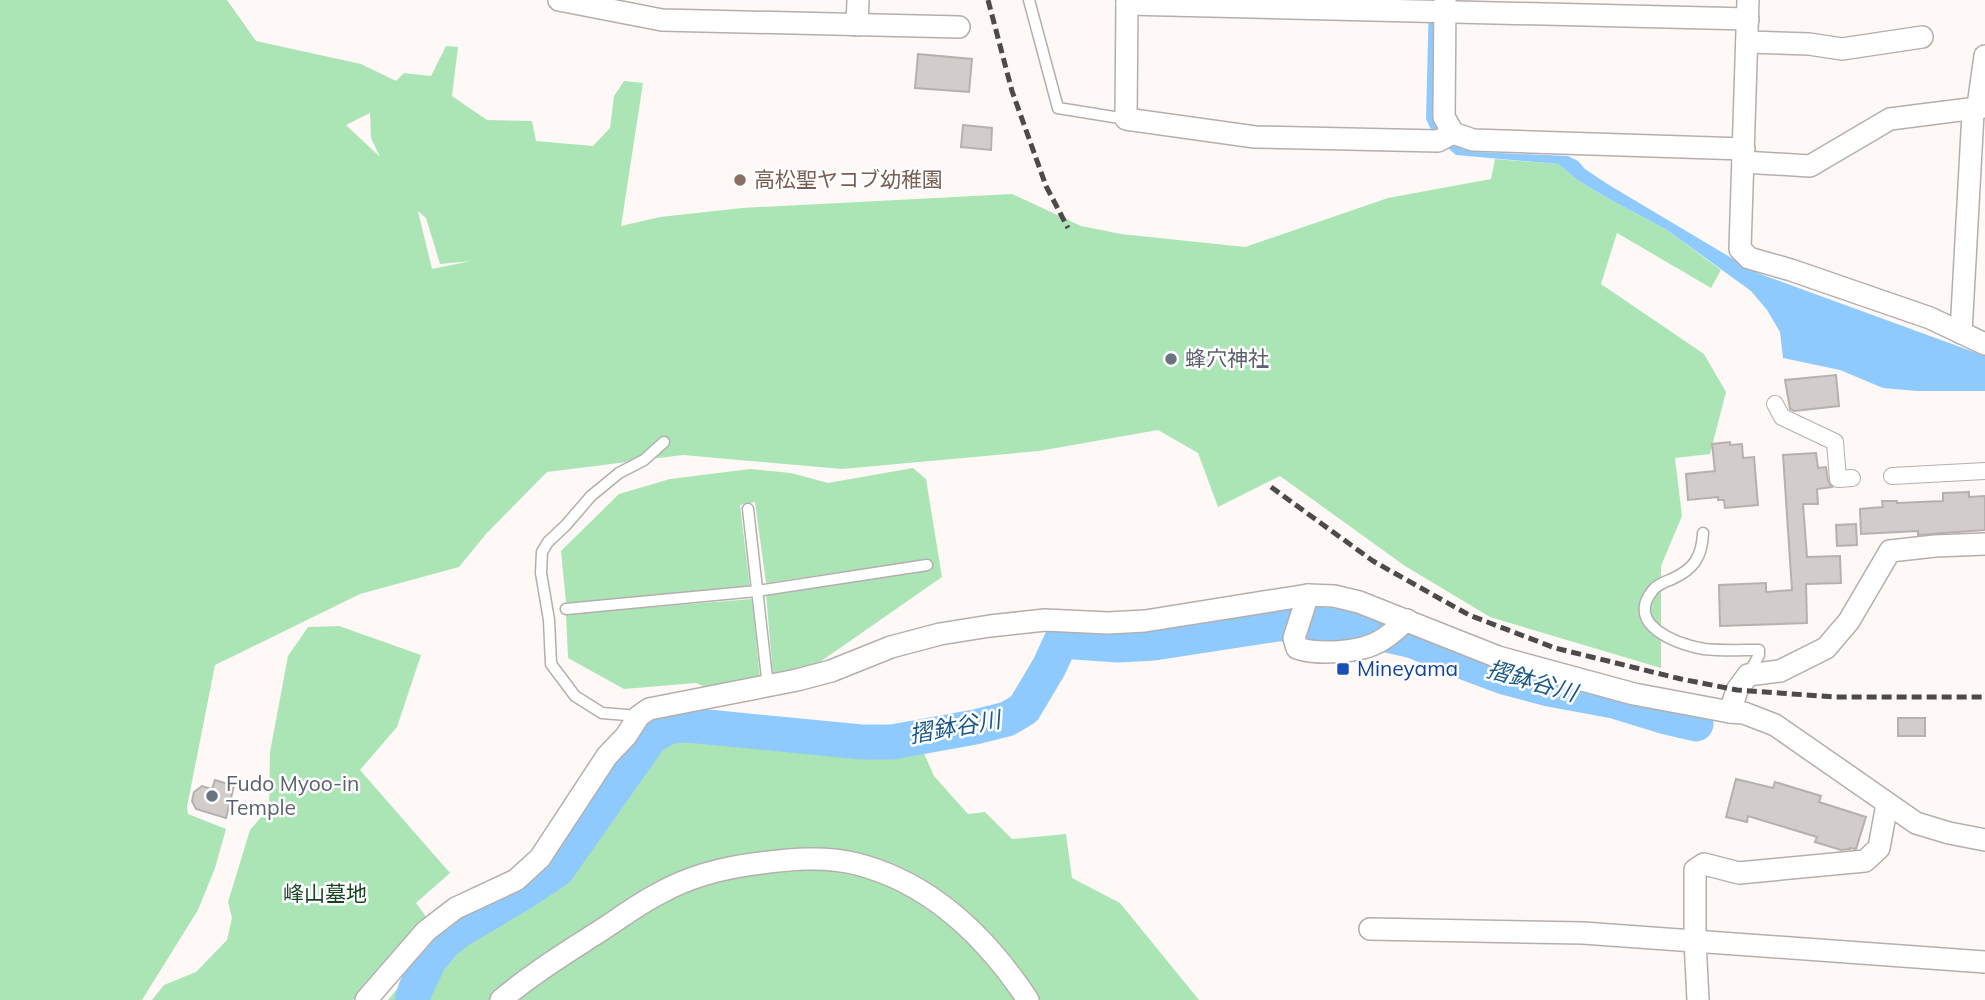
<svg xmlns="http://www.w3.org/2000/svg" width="1985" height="1000" viewBox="0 0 1985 1000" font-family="Mulish,'Noto Sans JP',sans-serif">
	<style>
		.green { fill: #abe5b6; fill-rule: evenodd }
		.water { fill: #8fcafe }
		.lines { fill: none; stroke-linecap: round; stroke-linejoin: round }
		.river { stroke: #8fcafe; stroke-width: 35 }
		.building { fill: #d2ccca; stroke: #b6b0ae; stroke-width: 2 }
		.service-casing { stroke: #b4afad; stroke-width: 13 }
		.pedestrian-casing { stroke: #b4afad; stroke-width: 18 }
		.minor-casing { stroke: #b4afad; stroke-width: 24 }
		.service { stroke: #fff; stroke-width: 10 }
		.pedestrian { stroke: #fff; stroke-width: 16 }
		.minor { stroke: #fff; stroke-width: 21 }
		.rail { stroke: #4d4b4a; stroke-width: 5; stroke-dasharray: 10 5; stroke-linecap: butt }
		.education-dot { fill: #8d6e63; stroke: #fff; stroke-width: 2.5 }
		.worship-dot { fill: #6b7280; stroke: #fff; stroke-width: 2.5 }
		.transit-dot { fill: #1a4fb4; stroke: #fff; stroke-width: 2.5 }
		.labels { text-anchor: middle; stroke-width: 5; stroke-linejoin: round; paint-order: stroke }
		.education-label { font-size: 21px; fill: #785e54; stroke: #fff; text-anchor: start }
		.worship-label { font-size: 21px; fill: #5b616d; stroke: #fff; text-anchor: start }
		.transit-label { font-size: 21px; fill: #164399; stroke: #fff; text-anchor: start }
		.park-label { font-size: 21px; fill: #174524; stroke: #fff }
		.water-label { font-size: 23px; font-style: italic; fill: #1a5989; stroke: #fff }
	</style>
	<rect width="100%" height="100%" fill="#fef8f6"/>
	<g class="green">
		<path d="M0,0H227L256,41L361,64L396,81L404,73L431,76L446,46L458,47L452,96L487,120L532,121L536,141L593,146L610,128L614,96L624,81L643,83L621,226L660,217L742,208L1012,194L1081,226L1121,234L1245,247L1388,198L1491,179L1495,159L1558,164L1579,181L1609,199L1667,230L1721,270L1711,288L1617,233L1601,284L1704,354L1726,392L1710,454L1675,458L1682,516L1661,566V668L1490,617L1405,566L1280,476L1218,507L1198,453L1158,430L1039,451L842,469L683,455L547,472L486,534L459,567L360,594L215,665L187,807L188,814L226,829L215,868L198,910L142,1000H0ZM370,113L371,138L380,157L346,125ZM418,211L426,218L440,264L471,261L432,269Z"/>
		<path d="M913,468L926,479L942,577L817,664L773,675L766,594L931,570L930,559L766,583L755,502L740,505L750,587L566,603L561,551L619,494L670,479L750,469L791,473L828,483Z"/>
		<path d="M752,599L760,679L708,688L696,683L624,689L568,658L566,614Z"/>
		<path d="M339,626L421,655L397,727L360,770L450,873L416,903L427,918L353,1000H152L164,985L196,972L227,940L232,918L228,902L250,830L269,808L270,752L288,656L308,627Z"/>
		<path d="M678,717L874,735L922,749L934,776L968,814L985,812L1012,839L1066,834L1072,878L1120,903L1199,1000H388L448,927L511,897L555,868L622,759L656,726Z"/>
	</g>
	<path class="water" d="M1429,0H1439L1453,142L1463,149L1477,152L1568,156L1578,161L1585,169L1609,185L1755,272L1985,356V391H1917L1883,388L1840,370L1783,358L1780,332L1767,310L1751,291L1667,230L1609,199L1579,181L1558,164L1456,155L1434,136L1426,119Z"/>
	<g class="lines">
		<path class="river" d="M412,1000L416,988L429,961L444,942L460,930L524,892L557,870L650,738C663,728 672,725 688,725L861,742H892L975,727L1007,719L1024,709L1049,667L1061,641L1118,645L1154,643L1278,624L1312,623L1364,630L1413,641L1453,658L1504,677L1549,689L1614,701L1666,717L1696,724"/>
	</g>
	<g class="building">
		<path d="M918,54L972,59L969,92L915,88Z"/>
		<path d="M963,125L992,128L991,150L961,147Z"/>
		<path d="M1836,375L1839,406L1794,411L1790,409L1785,380Z"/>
		<path d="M1730,442V445L1742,444L1743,458L1754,457L1758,505L1725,508L1724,500H1718V497L1688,500L1686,474L1715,471L1712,444Z"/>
		<path d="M1816,453L1818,468L1826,467L1828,481L1832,487L1817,489L1818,504H1803L1807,557L1840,556L1841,583L1806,584L1807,623L1720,626L1719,585L1766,583V592L1792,590L1783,455Z"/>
		<path d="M1969,492V497L1985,496V530L1918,535V531L1861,534L1860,509L1883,507L1882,501H1897V503L1943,501V493Z"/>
		<path d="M1856,524L1857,545L1837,546L1836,525Z"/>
		<rect x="1898" y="718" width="27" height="18"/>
		<path d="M1736,779L1773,788L1775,782L1821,796L1819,802L1866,817L1856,849L1850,848V849L1841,850L1815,842L1817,837L1748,816L1747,822L1726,817Z"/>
		<path d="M215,780L234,786L226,818L196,809L192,801L194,792L202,786L212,789Z"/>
	</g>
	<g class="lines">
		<g class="service-casing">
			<g id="service">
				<path d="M1029,0L1058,108L1126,119"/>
				<path d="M748,509L768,687"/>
				<path d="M1703,533C1702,557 1694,569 1672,579C1665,582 1658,584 1653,590C1624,625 1677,644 1704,649C1722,651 1741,650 1759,650V655L1748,675"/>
				<path d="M566,609L757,591L927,565"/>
				<path d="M639,716L602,713L575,696L551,664L549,620L541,573L542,552L548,542L566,525L591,496L619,473L644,460L664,442"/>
			</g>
		</g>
		<g class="pedestrian-casing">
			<g id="pedestrian">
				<path d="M1775,404L1782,417L1835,442L1838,479L1852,478"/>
				<path d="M1892,476L1985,471"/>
			</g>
		</g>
		<g class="minor-casing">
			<g id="minor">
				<path d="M559,0L662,20L959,27"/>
				<path d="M1127,0L1126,119L1255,137L1438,141L1453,133"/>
				<path d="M1445,0L1444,117L1453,133L1473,140L1744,149"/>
				<path d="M1748,0L1740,249L1749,258L1791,270L1930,318L1985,344"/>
				<path d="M1127,4L1748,19"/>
				<path d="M857,25L858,0"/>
				<path d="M1747,42L1809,44L1842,49L1922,37"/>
				<path d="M1743,162L1810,166L1890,119L1985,107"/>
				<path d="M1961,333L1973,113L1978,106L1985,56"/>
				<path d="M1308,595L1294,638L1297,648C1318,655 1360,653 1380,641C1390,636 1398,627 1407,620"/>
				<path d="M1730,712L1737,690L1748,675L1780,671L1826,648L1849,621L1890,551L1935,546L1985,544"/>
				<path d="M1370,929L1583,933L1985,962"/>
				<path d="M366,1000L426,931L456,908L516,880L540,858L607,756L626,736L639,716L649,709L797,680L831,671L891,647L940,634L990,626L1045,620L1108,623L1145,621L1308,595L1334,596L1359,602L1498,657L1634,694L1730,712L1744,713L1775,725L1916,823L1949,833L1985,840"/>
				<path d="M501,1000C529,976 561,956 592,936C615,922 636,905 660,893C690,876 727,867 761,863C792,859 826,856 857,864C931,883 987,938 1028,1000"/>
				<path d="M1698,1000L1695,940V870L1704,864L1739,873L1865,861L1879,848L1887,804"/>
			</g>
		</g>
		<use href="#service" class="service"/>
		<use href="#pedestrian" class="pedestrian"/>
		<use href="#minor" class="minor"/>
		<g class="rail">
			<path d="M988,0L1012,91L1046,186L1068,228"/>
			<path d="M1271,487L1373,561L1469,615L1555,648L1681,679L1737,690L1835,697H1985"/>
		</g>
	</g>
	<circle class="education-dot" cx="740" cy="180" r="7"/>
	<g class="worship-dot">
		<circle cx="1171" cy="359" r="7"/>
		<circle cx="212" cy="796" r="7"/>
	</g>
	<rect class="transit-dot" x="1336" y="662" width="14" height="14" rx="3.5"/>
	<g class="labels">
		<g class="education-label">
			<text x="754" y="187">高松聖ヤコブ幼稚園</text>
		</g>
		<g class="worship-label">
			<text x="1185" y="366">蜂穴神社</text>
			<text x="226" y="791">Fudo Myoo-in<tspan x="226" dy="24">Temple</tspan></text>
		</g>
		<g class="transit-label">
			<text x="1357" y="676">Mineyama</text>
		</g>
		<g class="park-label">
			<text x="325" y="901">峰山墓地</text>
		</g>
		<g class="water-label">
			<text transform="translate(1532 681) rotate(16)" y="8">摺鉢谷川</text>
			<text transform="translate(955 727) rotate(-10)" y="8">摺鉢谷川</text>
		</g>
	</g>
</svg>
